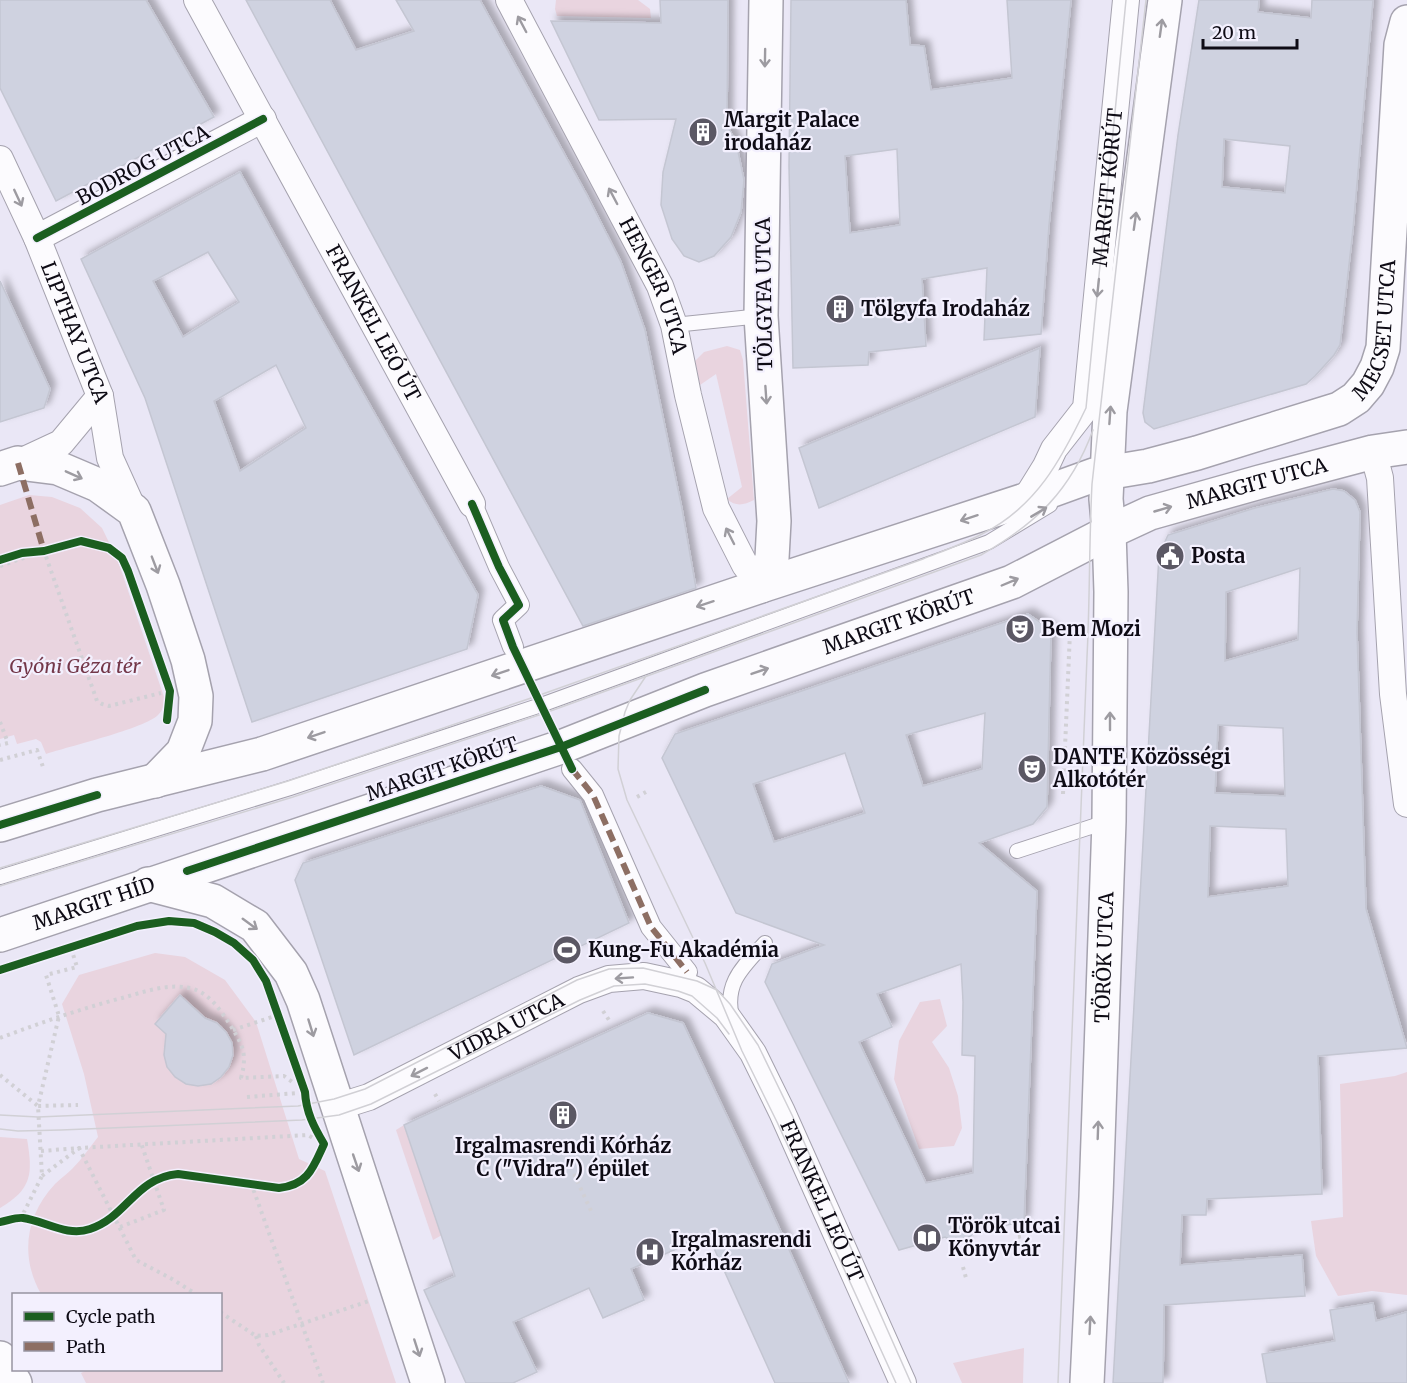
<svg xmlns="http://www.w3.org/2000/svg" width="1407" height="1383" viewBox="0 0 1407 1383" font-family="Merriweather,serif">
	<style>
		.green { fill: #e9d4df }
		.building { fill: #cfd2e0; stroke: #c4c6d2; stroke-width: 1.5; fill-rule: evenodd; filter: url(#shadow) }
		.lines { fill: none; stroke-linecap: round; stroke-linejoin: round }
		.service-casing { stroke: #a5a2ae; stroke-width: 16 }
		.pedestrian-casing { stroke: #a5a2ae; stroke-width: 22 }
		.minor-casing { stroke: #a5a2ae; stroke-width: 28 }
		.tertiary-casing { stroke: #a5a2ae; stroke-width: 36 }
		.secondary-casing { stroke: #a5a2ae; stroke-width: 36 }
		.path { stroke: #d1d0d5; stroke-width: 4; stroke-dasharray: 3 4.5; stroke-linecap: butt }
		.service { stroke: #fcfbfe; stroke-width: 14 }
		.pedestrian { stroke: #fcfbfe; stroke-width: 20 }
		.minor { stroke: #fcfbfe; stroke-width: 26 }
		.tertiary { stroke: #fcfbfe; stroke-width: 33 }
		.secondary { stroke: #fcfbfe; stroke-width: 33 }
		.tram { stroke: #d1d0d5; stroke-width: 1.5 }
		.quiet { stroke: #8d6e63; stroke-width: 6; stroke-dasharray: 12 6; stroke-linecap: butt }
		.cycleway-casing { stroke: #f3f0fe; stroke-width: 11 }
		.cycleway { stroke: #1b5e20; stroke-width: 8 }
		.oneway { stroke: #9d9ba1 }
		.labels { text-anchor: middle; stroke-width: 4.5; stroke-linejoin: round; paint-order: stroke }
		.poi-label { font-size: 20px; font-weight: bold; fill: #0e0b15; stroke: #f3f0fe; text-anchor: start }
		.street-label { font-size: 20px; fill: #0e0b15; stroke: #f3f0fe }
		.park-label { font-size: 20px; font-style: italic; fill: #74384a; stroke: #f3f0fe }
	</style>
	<defs>
		<filter id="shadow"><feDropShadow dx="5.5" dy="-5.5" stdDeviation="3" flood-color="#0004"/></filter>
	</defs>
	<rect width="100%" height="100%" fill="#eae7f6"/>
	<g class="green">
		<path d="M556,0H638L650,9L651,18L557,16L555,9Z"/>
		<path d="M727,346L740,350L743,360L754,500C744,505 736,507 727,499L742,487L716,374L700,385L695,361L704,352Z"/>
		<path d="M29,495L52,497L80,508L102,528L118,561L164,697C164,704 164,709 158,715C146,728 67,747 46,754L41,742L36,739L17,744L14,735L0,739V505Z"/>
		<path d="M155,953L185,957L225,980L256,1022L299,1159L325,1171L396,1383H86L81,1373L85,1371L84,1370H220V1294H41C20,1257 25,1216 55,1184C60,1179 67,1174 72,1169C82,1159 90,1147 98,1137L84,1074L62,1004L79,975Z"/>
		<path d="M940,999L947,1026L932,1042L949,1068L958,1096L962,1128L954,1146L919,1149L894,1079L899,1041L920,1002Z"/>
		<path d="M1407,1072V1295L1372,1291L1338,1296L1316,1256L1311,1221L1343,1217L1340,1084L1395,1076Z"/>
		<path d="M404,1125L442,1235L433,1240L396,1130Z"/>
		<path d="M0,1137L27,1139C33,1174 32,1189 0,1208Z"/>
		<path d="M1024,1348L1023,1383H962L953,1363Z"/>
	</g>
	<g class="building">
		<path d="M0,0H146L214,117L56,201L0,88Z"/>
		<path d="M246,0H330L356,50L414,31L396,0H480L587,195L621,262L645,330L682,509L696,588L583,626Z"/>
		<path d="M660,0H728L727,125L736,142L744,180L741,212L731,237L714,256L699,262L684,256L672,239L661,205L663,172L676,119L599,120L551,21L661,23Z"/>
		<path d="M791,0H906L910,45L924,46L931,90L1012,78L1007,0H1071L1049,225L1041,334L984,340L987,268L922,279L926,346L869,352L868,365L793,368L789,166ZM897,149L900,225L850,233L845,156Z"/>
		<path d="M1199,0H1259L1258,12L1311,18L1312,0H1373L1353,229L1340,345L1334,355L1315,376L1306,384L1154,429L1145,422L1143,413L1178,135ZM1224,139L1290,146L1285,193L1222,187Z"/>
		<path d="M240,172L312,303L478,595L467,649L252,722L145,398L81,259ZM208,252L239,302L183,337L153,281ZM276,365L306,428L240,471L214,401Z"/>
		<path d="M0,281L50,389L44,408L0,422Z"/>
		<path d="M1040,348L1035,417L819,508L799,448Z"/>
		<path d="M1333,489L1344,491L1355,500L1360,512L1357,632L1366,909L1407,1048L1318,1056L1322,1194L1207,1199L1206,1215H1182L1180,1265L1302,1255L1305,1296L1164,1305L1163,1383H1113L1159,555L1168,535L1255,508ZM1300,568L1298,640L1225,661L1226,592ZM1218,725L1283,728L1285,796L1215,793ZM1210,826L1286,829L1288,886L1208,897Z"/>
		<path d="M1028,614L1051,630L1047,807L1033,824L979,843L1037,891L1024,1222L976,1230L971,1236L963,1240L953,1241L945,1237L899,1250L765,982L772,964L824,945L736,913L662,758L675,734ZM985,713L982,769L923,786L906,735ZM845,753L865,813L774,842L753,784ZM961,964L963,1002L962,1055L975,1056L973,1173L926,1183L859,1042L892,1027L877,994Z"/>
		<path d="M541,786L580,800L629,923L354,1055L295,880L303,863Z"/>
		<path d="M180,995L205,1018L217,1023L226,1032L232,1043L233,1055L229,1067L221,1077L211,1084L198,1086L186,1084L175,1077L167,1067L164,1055L166,1034L155,1024Z"/>
		<path d="M648,1013L683,1023L763,1192L849,1383H775L708,1235L631,1269L644,1300L603,1318L589,1288L513,1322L537,1372L513,1383H466L424,1290L455,1276L404,1125Z"/>
		<path d="M1373,1303L1376,1321L1407,1312V1383H1267L1262,1354L1335,1341L1330,1310Z"/>
	</g>
	<g class="lines">
		<g class="service-casing">
			<g id="service">
				<path d="M674,325L761,316"/>
				<path d="M1017,851L1109,821"/>
				<path d="M0,877L290,788L541,705L989,542L1050,505"/>
				<path d="M732,1018C724,983 742,968 765,943"/>
			</g>
		</g>
		<g class="pedestrian-casing">
			<g id="pedestrian">
				<path d="M472,504L499,567L519,605L503,620L513,647"/>
				<path d="M572,769L593,795L651,927L687,972"/>
			</g>
		</g>
		<g class="minor-casing">
			<g id="minor">
				<path id="s1" d="M197,0L472,504"/>
				<path id="s2" d="M509,0L660,286L674,325L688,395L716,508L745,565L761,586"/>
				<path id="s3" d="M0,159L37,238L100,396L110,458L134,511"/>
				<path d="M37,238L263,119"/>
				<path d="M1373,452L1380,478L1393,694L1407,804"/>
				<path d="M18,463L61,443L100,396"/>
				<path d="M1025,500L1046,466L1054,449L1086,408L1126,0"/>
				<path id="s4" d="M337,1107L369,1097L579,990L609,979L644,976L681,984L696,990L726,1015L753,1053L782,1112L903,1383"/>
			</g>
		</g>
		<g class="tertiary-casing">
			<g id="tertiary">
				<path id="s5" d="M1109,532L1150,513L1260,482L1373,452L1407,447"/>
				<path id="s6" d="M761,586L1025,500L1094,475L1148,466L1197,453L1339,409L1356,398L1368,384L1377,367L1383,348L1401,45L1407,22"/>
			</g>
		</g>
		<g class="secondary-casing">
			<g id="secondary">
				<path d="M0,469L18,463L58,468L98,485L134,511L163,585L188,660L196,696L195,721L183,752L155,781"/>
				<path d="M0,825L97,795L262,754L761,586L772,558L774,521L761,316L766,0"/>
				<path d="M148,884L213,901L255,926L291,973L303,1000L428,1383"/>
				<path id="s7" d="M0,935L561,747L705,690L1012,582L1109,532"/>
				<path d="M0,1358L15,1383"/>
				<path id="s8" d="M1087,1383L1096,1197L1109,821L1111,592L1109,532L1106,499L1110,411L1165,0"/>
			</g>
		</g>
		<g class="path">
			<path d="M0,566L44,551L97,701L102,704L109,706L161,693"/>
			<path d="M0,722L8,743L0,745"/>
			<path d="M0,760L37,750L43,767"/>
			<path d="M1063,794L1070,632"/>
			<path d="M637,797L646,792"/>
			<path d="M71,948L77,967L46,975L59,1016L38,1106L78,1105"/>
			<path d="M603,1011L611,1023"/>
			<path d="M233,1030L275,1016"/>
			<path d="M0,1038C40,1023 80,1009 122,998C144,992 170,982 193,989C210,994 220,1010 229,1023C242,1044 248,1053 241,1078L284,1076L295,1084"/>
			<path d="M0,1075L38,1106L42,1176L21,1218"/>
			<path d="M435,1094L439,1101"/>
			<path d="M247,1097L298,1093"/>
			<path d="M41,1151L79,1148L136,1260L172,1279L196,1294"/>
			<path d="M574,1174L593,1215"/>
			<path d="M42,1176L79,1148L308,1135L313,1138"/>
			<path d="M251,1183L323,1383"/>
			<path d="M120,1227L164,1210L141,1143"/>
			<path d="M1018,1237L1023,1236"/>
			<path d="M963,1267L966,1278"/>
			<path d="M220,1312L256,1336L268,1335L369,1301"/>
			<path d="M256,1336L259,1345L284,1383"/>
		</g>
		<use href="#service" class="service"/>
		<use href="#pedestrian" class="pedestrian"/>
		<use href="#minor" class="minor"/>
		<use href="#tertiary" class="tertiary"/>
		<use href="#secondary" class="secondary"/>
		<g class="tram">
			<path d="M646,676L630,700L625,712L619,736L618,769L627,800L705,963L742,1051L777,1122L896,1383"/>
			<path id="s9" d="M0,868L288,781L537,696L923,559C943,551 963,544 982,534C1036,507 1061,460 1086,408L1126,0"/>
			<path d="M0,886L293,797L545,713L981,555C1036,524 1071,490 1093,430"/>
			<path d="M0,1115L38,1117L298,1106L334,1099L365,1089L577,980L609,969L643,968L697,981L717,990L730,1004L758,1045L792,1115L911,1383"/>
			<path d="M0,1129L18,1131L61,1130L302,1120L339,1115L371,1104L580,1000L614,986L645,984L678,991L692,996L717,1018L729,1034"/>
			<path d="M1058,1383C1067,1141 1077,899 1087,657C1090,599 1089,542 1092,484L1146,0"/>
		</g>
		<g class="quiet">
			<path d="M18,463L44,551"/>
			<path d="M572,769L593,795L651,927L687,972"/>
		</g>
		<g class="cycleway-casing">
			<g id="cycleway">
				<path d="M37,238L263,119"/>
				<path d="M472,504L499,567L519,605L503,620L513,647L572,769"/>
				<path d="M0,560L22,553L44,551L81,541L109,548L122,558L128,571L168,685L170,691L167,720"/>
				<path d="M0,825L97,795"/>
				<path d="M187,871L561,747L705,690"/>
				<path d="M0,970L137,926L169,921L194,923L215,932L234,943L253,960L266,981L305,1092C306,1112 314,1127 324,1144C313,1168 308,1185 279,1188L178,1174C135,1178 127,1217 90,1229C67,1237 45,1221 23,1218C16,1217 7,1221 0,1222"/>
			</g>
		</g>
		<use href="#cycleway" class="cycleway"/>
	</g>
	<defs><path id="oneway-shaft" d="M-6 0H5M1.5-3L5.5 0L1.5 3" fill="none" stroke-width="1.6" stroke-linecap="round" stroke-linejoin="round" transform="scale(1.5)"/></defs>
	<g class="oneway">
		<use href="#oneway-shaft" transform="translate(522 24) rotate(-118)"/>
		<use href="#oneway-shaft" transform="translate(1161 28) rotate(-82)"/>
		<use href="#oneway-shaft" transform="translate(765 58) rotate(91)"/>
		<use href="#oneway-shaft" transform="translate(613 196) rotate(-118)"/>
		<use href="#oneway-shaft" transform="translate(18 198) rotate(65)"/>
		<use href="#oneway-shaft" transform="translate(1135 221) rotate(-82)"/>
		<use href="#oneway-shaft" transform="translate(1098 288) rotate(96)"/>
		<use href="#oneway-shaft" transform="translate(766 395) rotate(86)"/>
		<use href="#oneway-shaft" transform="translate(1110 415) rotate(-86)"/>
		<use href="#oneway-shaft" transform="translate(74 475) rotate(24)"/>
		<use href="#oneway-shaft" transform="translate(1163 509) rotate(-16)"/>
		<use href="#oneway-shaft" transform="translate(1039 512) rotate(-31)"/>
		<use href="#oneway-shaft" transform="translate(969 518) rotate(162)"/>
		<use href="#oneway-shaft" transform="translate(730 536) rotate(-117)"/>
		<use href="#oneway-shaft" transform="translate(155 565) rotate(69)"/>
		<use href="#oneway-shaft" transform="translate(1010 582) rotate(-23)"/>
		<use href="#oneway-shaft" transform="translate(705 604) rotate(162)"/>
		<use href="#oneway-shaft" transform="translate(760 671) rotate(-19)"/>
		<use href="#oneway-shaft" transform="translate(500 673) rotate(161)"/>
		<use href="#oneway-shaft" transform="translate(1110 721) rotate(-90)"/>
		<use href="#oneway-shaft" transform="translate(316 735) rotate(161)"/>
		<use href="#oneway-shaft" transform="translate(250 924) rotate(36)"/>
		<use href="#oneway-shaft" transform="translate(624 978) rotate(176)"/>
		<use href="#oneway-shaft" transform="translate(311 1028) rotate(73)"/>
		<use href="#oneway-shaft" transform="translate(419 1072) rotate(153)"/>
		<use href="#oneway-shaft" transform="translate(1098 1130) rotate(-88)"/>
		<use href="#oneway-shaft" transform="translate(356 1163) rotate(71)"/>
		<use href="#oneway-shaft" transform="translate(1090 1325) rotate(-87)"/>
		<use href="#oneway-shaft" transform="translate(417 1348) rotate(72)"/>
	</g>
	<defs>
		<g id="building-disc" transform="scale(1.5)"><circle r="9.5" fill="#5b5864" stroke="#f3f0fe"/><path d="M-4-6H4V6H1V3H-1V6H-4ZM-2.5-4.3h1.7v1.8h-1.7ZM.8-4.3h1.7v1.8H.8ZM-2.5-1h1.7V.8h-1.7ZM.8-1h1.7V.8H.8Z" fill="#fff"/></g>
		<g id="civic-disc" transform="scale(1.5)"><circle r="9.5" fill="#5b5864" stroke="#f3f0fe"/><path d="M-.6-6.5H3V-4.5H.6V-3L4-1V1h2V6H-6V1h2V-1L-.6-3ZM-1.2 2.5V6h2.4V2.5Z" fill="#fff"/></g>
		<g id="theatre-disc" transform="scale(1.5)"><circle r="9.5" fill="#5b5864" stroke="#f3f0fe"/><path d="M-5-5.5Q0-4 5-5.5V0Q5 5 0 6Q-5 5-5 0ZM-3.3-2.5H-1v1.5H-3.3ZM1-2.5H3.3v1.5H1ZM-2.8 1Q0 5.5 2.8 1Z" fill="#fff"/></g>
		<g id="stadium-disc" transform="scale(1.5)"><circle r="9.5" fill="#5b5864" stroke="#f3f0fe"/><path d="M0-5a6.5 5 0 1 0 0 10a6.5 5 0 1 0 0-10ZM-3.5-1.8h7v3.6h-7Z" fill="#fff"/></g>
		<g id="library-disc" transform="scale(1.5)"><circle r="9.5" fill="#5b5864" stroke="#f3f0fe"/><path d="M-6-4Q-3-5.5-.7-3.5V5Q-3 3-6 4ZM6-4Q3-5.5 .7-3.5V5Q3 3 6 4Z" fill="#fff"/></g>
		<g id="hospital-disc" transform="scale(1.5)"><circle r="9.5" fill="#5b5864" stroke="#f3f0fe"/><path d="M-5-5h3v3.5h4V-5h3V5h-3V1.5h-4V5h-3Z" fill="#fff"/></g>
	</defs>
	<g fill-rule="evenodd">
		<use href="#building-disc" x="703" y="132"/>
		<use href="#building-disc" x="840" y="309"/>
		<use href="#civic-disc" x="1170" y="556"/>
		<use href="#theatre-disc" x="1020" y="629"/>
		<use href="#theatre-disc" x="1032" y="769"/>
		<use href="#stadium-disc" x="567" y="950"/>
		<use href="#building-disc" x="563" y="1115"/>
		<use href="#library-disc" x="927" y="1238"/>
		<use href="#hospital-disc" x="650" y="1252"/>
	</g>
	<g class="labels">
		<g class="poi-label">
			<text x="724" y="127">Margit Palace<tspan x="724" dy="23">irodaház</tspan></text>
			<text x="861" y="316">Tölgyfa Irodaház</text>
			<text x="1191" y="563">Posta</text>
			<text x="1041" y="636">Bem Mozi</text>
			<text x="1053" y="764">DANTE Közösségi<tspan x="1053" dy="23">Alkotótér</tspan></text>
			<text x="588" y="957">Kung-Fu Akadémia</text>
			<text x="563" y="1153" text-anchor="middle">Irgalmasrendi Kórház<tspan x="563" dy="23">C ("Vidra") épület</tspan></text>
			<text x="948" y="1233">Török utcai<tspan x="948" dy="23">Könyvtár</tspan></text>
			<text x="671" y="1247">Irgalmasrendi<tspan x="671" dy="23">Kórház</tspan></text>
		</g>
		<g class="street-label">
			<text transform="translate(143 165) rotate(-28)" y="7">BODROG UTCA</text>
			<text dy="7" stroke="none"><textPath href="#s9" startOffset="1426">MARGIT KÖRÚT</textPath></text>
			<text dy="7" stroke="none"><textPath href="#s2" startOffset="321">HENGER UTCA</textPath></text>
			<text transform="translate(764 294) rotate(-91)" y="7">TÖLGYFA UTCA</text>
			<text dy="7" stroke="none"><textPath href="#s1" startOffset="368">FRANKEL LEÓ ÚT</textPath></text>
			<text dy="7" stroke="none"><textPath href="#s6" startOffset="699">MECSET UTCA</textPath></text>
			<text dy="7" stroke="none"><textPath href="#s3" startOffset="189">LIPTHAY UTCA</textPath></text>
			<text dy="7" stroke="none"><textPath href="#s5" startOffset="156">MARGIT UTCA</textPath></text>
			<text dy="7" stroke="none"><textPath href="#s7" startOffset="952">MARGIT KÖRÚT</textPath></text>
			<text transform="translate(442 769) rotate(-19)" y="7">MARGIT KÖRÚT</text>
			<text dy="7" stroke="none"><textPath href="#s7" startOffset="99">MARGIT HÍD</textPath></text>
			<text dy="7" stroke="none"><textPath href="#s8" startOffset="426">TÖRÖK UTCA</textPath></text>
			<text dy="7" stroke="none"><textPath href="#s4" startOffset="188">VIDRA UTCA</textPath></text>
			<text dy="7" stroke="none"><textPath href="#s4" startOffset="639">FRANKEL LEÓ ÚT</textPath></text>
		</g>
		<g class="park-label">
			<text x="75" y="673">Gyóni Géza tér</text>
		</g>
	</g>
	<rect x="12" y="1293" width="210" height="78" fill="#f3f0fe" stroke="#9794a1" stroke-width="1.5"/>
	<rect x="24" y="1312" width="30" height="9" fill="#1b5e20" stroke="#9794a1" stroke-width="1.5"/>
	<text x="66" y="1323" font-size="18" fill="#0e0b15">Cycle path</text>
	<rect x="24" y="1342" width="30" height="9" fill="#8d6e63" stroke="#9794a1" stroke-width="1.5"/>
	<text x="66" y="1353" font-size="18" fill="#0e0b15">Path</text>
	<path d="M1203 39v9h94v-9" fill="none" stroke="#0e0b15" stroke-width="3"/>
	<text x="1212" y="39" font-size="18" fill="#0e0b15" stroke="#f3f0fe" stroke-width="4.5" paint-order="stroke">20 m</text>
</svg>
